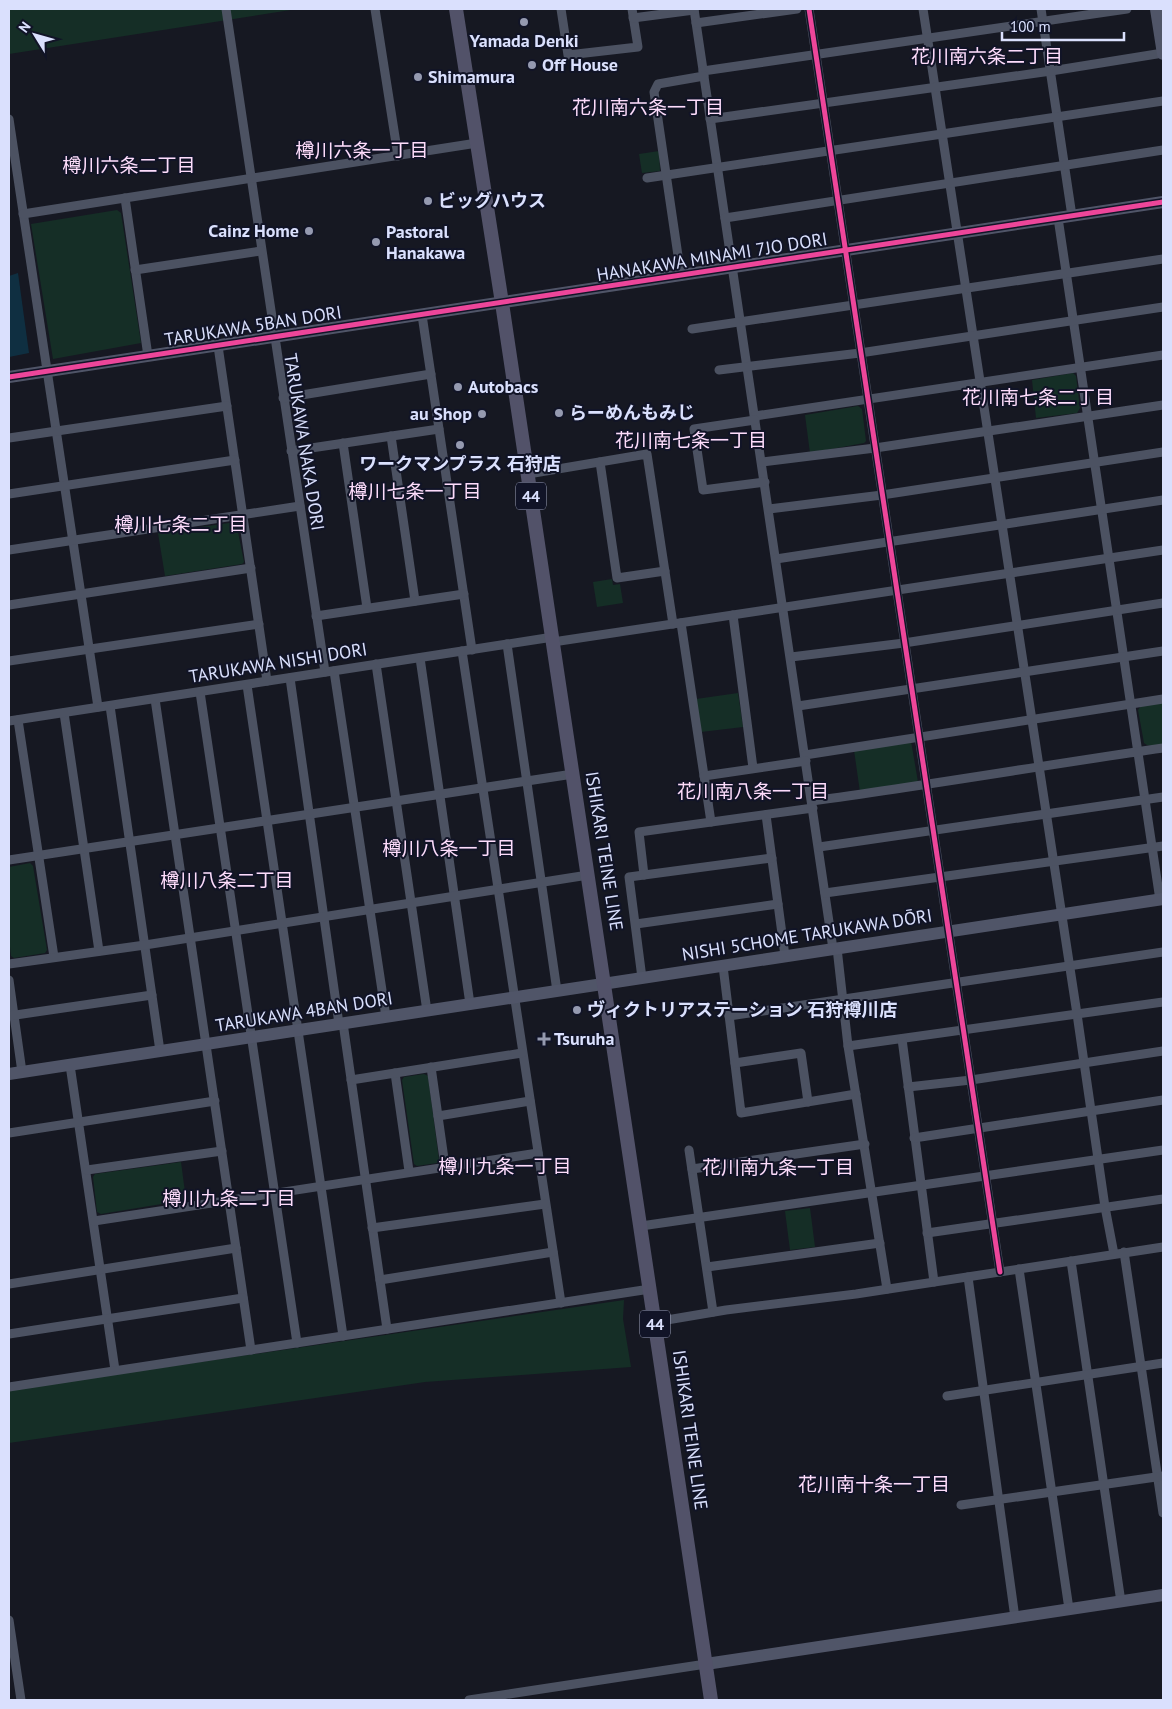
<svg xmlns="http://www.w3.org/2000/svg" width="1172" height="1709" viewBox="0 0 1172 1709" font-family="'PT Sans','Noto Sans JP',sans-serif">
	<style>
		.green { fill: #152e26 }
		.water { fill: #0f2f41 }
		.lines { fill: none; stroke-linecap: round; stroke-linejoin: round }
		.street { stroke: #4c5262; stroke-width: 9 }
		.secondary { stroke: #505568; stroke-width: 12 }
		.primary { stroke: #525269; stroke-width: 14 }
		.cycleway-casing { stroke: #111427; stroke-width: 8 }
		.cycleway { stroke: #ed469a; stroke-width: 5 }
		.poi-dot { fill: #959ab0; stroke: #111427; stroke-width: 2 }
		.labels { text-anchor: middle; stroke-width: 4; stroke-linejoin: round; paint-order: stroke }
		.shield { fill: #111427; stroke: #9ea3bd; stroke-width: 1 }
		.shield-label { font-size: 16px; font-weight: bold; fill: #dae0fd }
		.poi-label { font-size: 18px; font-weight: bold; fill: #dae0fd; stroke: #111427; text-anchor: start }
		.street-label { font-size: 18px; fill: #dae0fd; stroke: #111427 }
		.neighbourhood-label { font-size: 19px; fill: #fddcfb; stroke: #111427 }
	</style>
	<rect width="100%" height="100%" fill="#161822"/>
	<g class="green">
		<path d="M9,9H297L9,54Z"/>
		<path d="M659,151L660,171L642,173L639,154Z"/>
		<path d="M117,210L121,213L141,343L53,359L31,224Z"/>
		<path d="M1073,373L1076,376L1080,408L1077,413L1036,418L1032,380Z"/>
		<path d="M858,406L862,409L866,441L864,443L810,453L805,415Z"/>
		<path d="M236,522L244,562L242,564L165,576L158,533Z"/>
		<path d="M612,579L613,585L620,584L623,603L597,607L593,582Z"/>
		<path d="M738,693L743,727L701,732L696,699Z"/>
		<path d="M1163,700V747L1147,745L1144,743L1138,710L1141,706Z"/>
		<path d="M911,741L918,782L860,792L854,750Z"/>
		<path d="M30,863L33,866L47,950L45,953L14,958L11,956L9,938V867Z"/>
		<path d="M424,1074L428,1076L439,1160L437,1163L417,1166L414,1164L402,1080L404,1077Z"/>
		<path d="M181,1162L186,1200L101,1214L97,1212L93,1177L95,1174Z"/>
		<path d="M810,1208L815,1247L790,1250L785,1211Z"/>
		<path d="M624,1300L623,1319L631,1367L425,1382L9,1443V1390Z"/>
	</g>
	<path class="water" d="M18,273L29,353L9,357V276Z"/>
	<g class="lines">
		<g class="street">
			<path d="M226,9L325,672"/>
			<path d="M375,9L398,156"/>
			<path d="M561,9L568,55L638,47L632,9"/>
			<path d="M694,9L833,949"/>
			<path d="M809,9L1000,1272"/>
			<path d="M923,9L1077,1014L1105,1207L1114,1254"/>
			<path d="M1041,9L1072,216"/>
			<path d="M633,18L694,10"/>
			<path d="M696,23L797,9"/>
			<path d="M703,71L1127,9"/>
			<path d="M9,119L98,707"/>
			<path d="M710,119L1051,71L1163,53"/>
			<path d="M647,178L1163,101"/>
			<path d="M125,198L148,356"/>
			<path d="M23,214L477,143"/>
			<path d="M725,218L1163,150"/>
			<path d="M1058,218L1160,900"/>
			<path d="M135,270L261,251"/>
			<path d="M681,276L654,92L658,84L704,76"/>
			<path d="M422,315L472,650"/>
			<path d="M692,329L1163,259"/>
			<path d="M218,346L267,681"/>
			<path d="M719,370L860,353L1163,307"/>
			<path d="M283,398L431,374"/>
			<path d="M755,416L1163,355"/>
			<path d="M755,420L694,429L703,490L765,482"/>
			<path d="M391,436L415,601"/>
			<path d="M9,438L227,406"/>
			<path d="M343,443L367,608"/>
			<path d="M291,451L439,429"/>
			<path d="M600,462L617,578L665,571"/>
			<path d="M762,462L875,448L1163,405"/>
			<path d="M528,474L647,454L673,624"/>
			<path d="M9,494L235,460"/>
			<path d="M769,509L882,495L1163,452"/>
			<path d="M9,550L300,506"/>
			<path d="M776,559L1163,500"/>
			<path d="M9,605L251,568"/>
			<path d="M733,615L753,768"/>
			<path d="M316,616L464,594"/>
			<path d="M681,623L711,822"/>
			<path d="M553,642L1163,550"/>
			<path d="M507,644L557,991"/>
			<path d="M462,651L561,1303"/>
			<path d="M791,657L904,643L1163,603"/>
			<path d="M420,658L470,1004"/>
			<path d="M9,661L259,624"/>
			<path d="M376,664L427,1011"/>
			<path d="M334,671L386,1017"/>
			<path d="M290,678L339,1024"/>
			<path d="M247,685L343,1336"/>
			<path d="M200,692L297,1343"/>
			<path d="M155,699L251,1350"/>
			<path d="M110,706L160,1051"/>
			<path d="M798,706L1163,651"/>
			<path d="M64,713L99,951"/>
			<path d="M18,720L54,957"/>
			<path d="M9,721L553,637"/>
			<path d="M805,755L1163,699"/>
			<path d="M704,776L806,761"/>
			<path d="M812,801C929,785 1046,765 1163,748"/>
			<path d="M766,815L785,956"/>
			<path d="M819,847L1163,797"/>
			<path d="M9,860L573,774"/>
			<path d="M644,875L639,832L813,808"/>
			<path d="M825,893L1163,846"/>
			<path d="M636,924L778,904"/>
			<path d="M837,948L848,1046L1163,1002"/>
			<path d="M9,964L145,945L588,875"/>
			<path d="M723,966L741,1113L856,1094"/>
			<path d="M642,978L629,877L772,858"/>
			<path d="M9,980L22,1072"/>
			<path d="M9,1016L152,995"/>
			<path d="M729,1016L1163,952"/>
			<path d="M343,1023L387,1329"/>
			<path d="M902,1039L934,1282"/>
			<path d="M848,1046L887,1289"/>
			<path d="M735,1063L801,1053L808,1102"/>
			<path d="M70,1065L115,1370"/>
			<path d="M431,1067L445,1166"/>
			<path d="M395,1073L409,1171"/>
			<path d="M351,1080L522,1053"/>
			<path d="M908,1087L971,1080L1163,1051"/>
			<path d="M438,1116L530,1101"/>
			<path d="M9,1133L215,1101"/>
			<path d="M914,1138L1163,1100"/>
			<path d="M689,1150L713,1312"/>
			<path d="M692,1169L865,1144"/>
			<path d="M87,1170L222,1151"/>
			<path d="M94,1221L538,1153"/>
			<path d="M641,1226L1163,1150"/>
			<path d="M372,1228L545,1204"/>
			<path d="M927,1233L1163,1199"/>
			<path d="M1124,1252L1163,1513"/>
			<path d="M1071,1261L1121,1602"/>
			<path d="M707,1267L880,1243"/>
			<path d="M1019,1269L1069,1609"/>
			<path d="M968,1277L1015,1618"/>
			<path d="M380,1280L553,1252"/>
			<path d="M9,1284L236,1248"/>
			<path d="M655,1322L726,1310L856,1294L1163,1247"/>
			<path d="M9,1334L243,1298"/>
			<path d="M9,1387L650,1289"/>
			<path d="M947,1396L1163,1363"/>
			<path d="M961,1505L1163,1476"/>
			<path d="M9,1620L21,1700"/>
			<path d="M469,1700L706,1664"/>
		</g>
		<g class="secondary">
			<path d="M1156,9L1163,54"/>
			<path d="M9,377L1163,202"/>
			<path d="M9,1074L1163,899"/>
			<path d="M706,1664L1163,1595"/>
		</g>
		<path class="primary" d="M456,9L502,303L711,1700"/>
		<g class="cycleway-casing">
			<g id="cycleway">
				<path d="M809,9L1000,1272"/>
				<path d="M9,377L1163,202"/>
			</g>
		</g>
		<use href="#cycleway" class="cycleway"/>
	</g>
	<g class="poi-dot">
		<circle cx="524" cy="22" r="5"/>
		<circle cx="532" cy="65" r="5"/>
		<circle cx="418" cy="77" r="5"/>
		<circle cx="428" cy="201" r="5"/>
		<circle cx="309" cy="231" r="5"/>
		<circle cx="376" cy="242" r="5"/>
		<circle cx="458" cy="387" r="5"/>
		<circle cx="559" cy="413" r="5"/>
		<circle cx="482" cy="414" r="5"/>
		<circle cx="460" cy="445" r="5"/>
		<circle cx="577" cy="1010" r="5"/>
		<path d="M541.5 1031.5h5v5h5v5h-5v5h-5v-5h-5v-5h5z"/>
	</g>
	<g class="labels">
		<g class="shield">
			<rect x="516" y="482.5" width="30" height="27" rx="4"/>
			<rect x="640" y="1310.5" width="30" height="27" rx="4"/>
		</g>
		<g class="shield-label">
			<text x="531" y="502">44</text>
			<text x="655" y="1330">44</text>
		</g>
		<g class="poi-label">
			<text x="524" y="47" text-anchor="middle">Yamada Denki</text>
			<text x="542" y="71">Off House</text>
			<text x="428" y="83">Shimamura</text>
			<text x="438" y="207">ビッグハウス</text>
			<text x="299" y="237" text-anchor="end">Cainz Home</text>
			<text x="386" y="238">Pastoral<tspan x="386" dy="21">Hanakawa</tspan></text>
			<text x="468" y="393">Autobacs</text>
			<text x="569" y="419">らーめんもみじ</text>
			<text x="472" y="420" text-anchor="end">au Shop</text>
			<text x="460" y="470" text-anchor="middle">ワークマンプラス 石狩店</text>
			<text x="587" y="1016">ヴィクトリアステーション 石狩樽川店</text>
			<text x="554" y="1045">Tsuruha</text>
		</g>
		<g class="street-label">
			<text transform="translate(712 257) rotate(-9)" y="6">HANAKAWA MINAMI 7JO DORI</text>
			<text transform="translate(253 326) rotate(-9)" y="6">TARUKAWA 5BAN DORI</text>
			<text transform="translate(304 442) rotate(81)" y="6">TARUKAWA NAKA DORI</text>
			<text transform="translate(278 663) rotate(-9)" y="6">TARUKAWA NISHI DORI</text>
			<text transform="translate(604 851) rotate(81)" y="6">ISHIKARI TEINE LINE</text>
			<text transform="translate(807 935) rotate(-9)" y="6">NISHI 5CHOME TARUKAWA DŌRI</text>
			<text transform="translate(304 1012) rotate(-9)" y="6">TARUKAWA 4BAN DORI</text>
			<text transform="translate(690 1430) rotate(82)" y="6">ISHIKARI TEINE LINE</text>
		</g>
		<g class="neighbourhood-label">
			<text x="987" y="63">花川南六条二丁目</text>
			<text x="648" y="114">花川南六条一丁目</text>
			<text x="362" y="157">樽川六条一丁目</text>
			<text x="129" y="172">樽川六条二丁目</text>
			<text x="1038" y="404">花川南七条二丁目</text>
			<text x="691" y="447">花川南七条一丁目</text>
			<text x="415" y="498">樽川七条一丁目</text>
			<text x="181" y="531">樽川七条二丁目</text>
			<text x="753" y="798">花川南八条一丁目</text>
			<text x="449" y="855">樽川八条一丁目</text>
			<text x="227" y="887">樽川八条二丁目</text>
			<text x="505" y="1173">樽川九条一丁目</text>
			<text x="778" y="1174">花川南九条一丁目</text>
			<text x="229" y="1205">樽川九条二丁目</text>
			<text x="874" y="1491">花川南十条一丁目</text>
		</g>
	</g>
	<rect width="1172" height="1709" fill="none" stroke="#dae0fd" stroke-width="20"/>
	<g transform="translate(35 35) rotate(307)" stroke="#111427" stroke-width="4" paint-order="stroke">
	<path d="M0-4L9 19L0 12L-9 19Z" fill="#dae0fd"/>
	<text y="-8" font-size="14" font-weight="bold" text-anchor="middle" fill="#dae0fd">N</text>
	</g>
	<path d="M1002 32v8h122v-8" fill="none" stroke="#dae0fd" stroke-width="2.5"/>
	<text x="1010" y="32" font-size="15" fill="#dae0fd" stroke="#111427" stroke-width="4" paint-order="stroke">100 m</text>
</svg>
